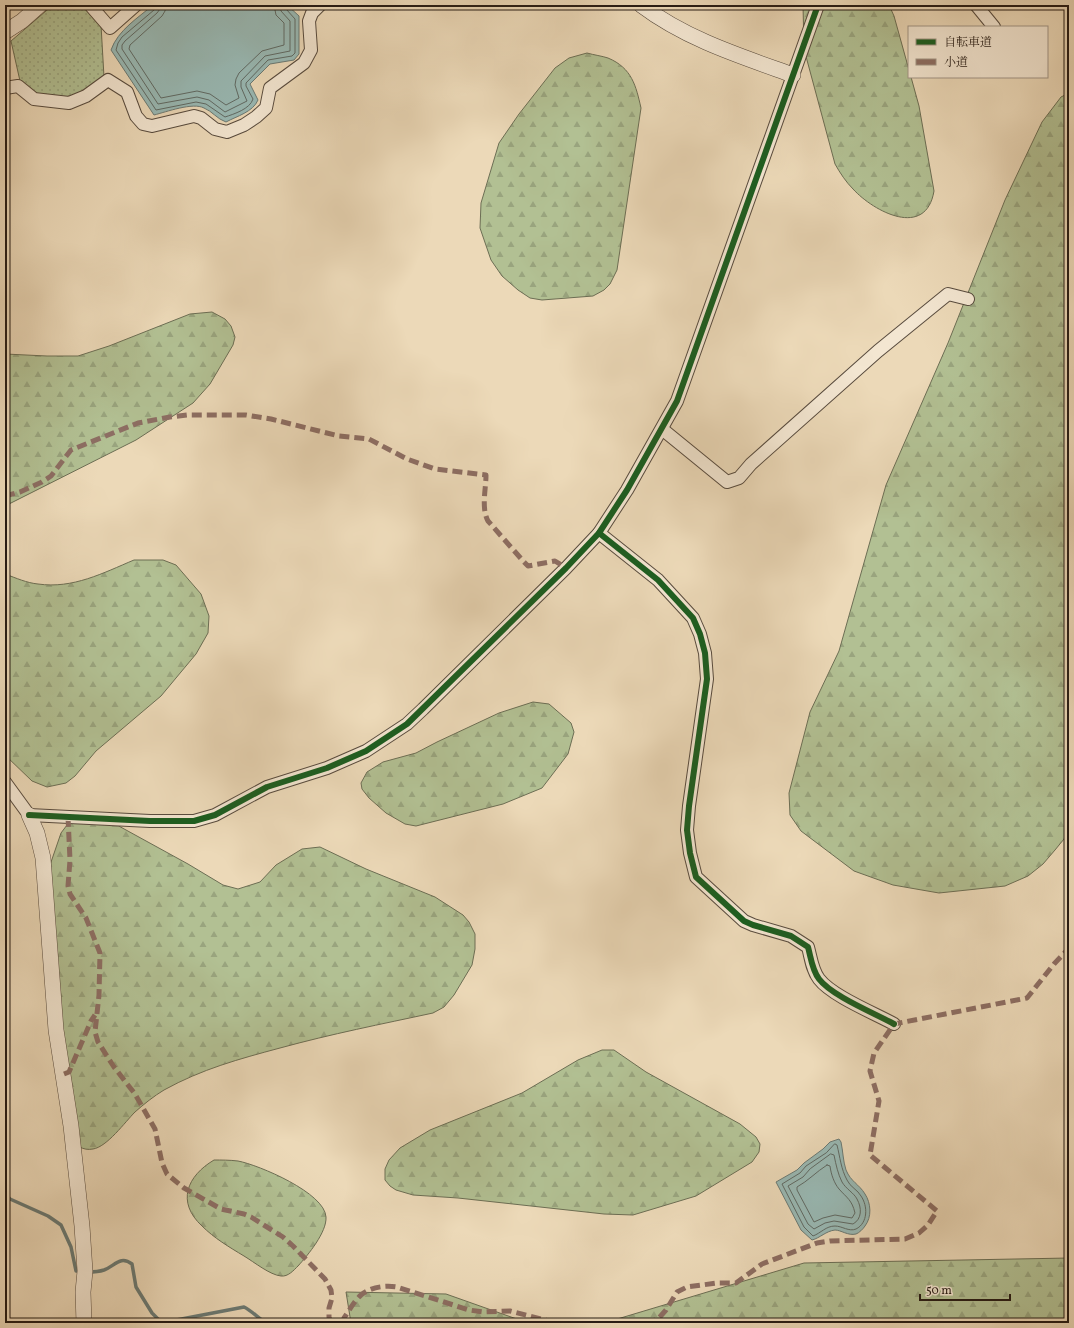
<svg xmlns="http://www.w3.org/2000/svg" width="1074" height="1328" viewBox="0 0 1074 1328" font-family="Vollkorn,'Noto Serif JP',serif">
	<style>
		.grass { fill: url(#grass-dots); stroke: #6c6e54 }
		.forest { fill: url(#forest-firs); stroke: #6c6e54 }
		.water { fill: #99b9b4; stroke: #6b7a74 }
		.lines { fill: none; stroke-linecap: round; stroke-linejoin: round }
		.shore { stroke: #606a64; stroke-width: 1 }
		.stream { stroke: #6b7a74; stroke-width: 3.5 }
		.minor-casing { stroke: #584b3e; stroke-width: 14 }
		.tertiary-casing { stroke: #584b3e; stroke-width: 16 }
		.minor { stroke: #f3e6d1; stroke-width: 12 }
		.tertiary { stroke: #f3e6d1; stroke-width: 15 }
		.quiet { stroke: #8d6e63; stroke-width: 5; stroke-dasharray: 10 5; stroke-linecap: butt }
		.cycleway-casing { stroke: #f3e6d1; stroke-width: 8 }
		.cycleway { stroke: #1b5e20; stroke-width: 6 }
	</style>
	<defs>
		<pattern id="grass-dots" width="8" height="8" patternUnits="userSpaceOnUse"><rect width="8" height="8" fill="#b2c093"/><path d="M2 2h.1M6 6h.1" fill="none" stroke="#99a47e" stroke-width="1.8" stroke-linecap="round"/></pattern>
		<pattern id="forest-firs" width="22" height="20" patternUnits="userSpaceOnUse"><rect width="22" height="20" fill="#b2c093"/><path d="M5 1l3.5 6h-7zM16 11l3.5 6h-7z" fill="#99a47e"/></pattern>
	</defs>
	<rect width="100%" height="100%" fill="#ecd9b8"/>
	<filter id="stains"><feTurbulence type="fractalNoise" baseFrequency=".005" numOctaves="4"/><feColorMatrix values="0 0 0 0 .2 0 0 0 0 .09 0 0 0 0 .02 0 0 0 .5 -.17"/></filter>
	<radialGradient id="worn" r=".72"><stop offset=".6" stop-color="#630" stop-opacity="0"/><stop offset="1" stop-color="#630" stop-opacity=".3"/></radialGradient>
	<path class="grass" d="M53,5H82L101,25L104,77L83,94L69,98L36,94L20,81L11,41Z"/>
	<g class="forest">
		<path d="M803,5H889L894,16L909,70V77H911L919,106L934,191C926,239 874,212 853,189C846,182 840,173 835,164L804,49Z"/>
		<path d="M587,53C594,55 602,56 608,58C632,68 636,86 641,108L617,270L610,284L604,290L593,296L542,300L530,298L518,290L502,276L491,260L480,228L481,203L499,143L519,114L555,68L569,58Z"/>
		<path d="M1069,93V827L1064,839L1055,850L1043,864L1028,876L1005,886L939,893L893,885L854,871L801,831L790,815L789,793L810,712L839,651L886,485L948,343L1005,200L1042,122L1061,97Z"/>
		<path d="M212,312L225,319L231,326L235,337L233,345L210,384L193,403L136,440L5,506V354L47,356H78L109,346L190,314Z"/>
		<path d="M134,560H163L176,565L201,594L209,616L208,633L196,654L161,696L96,751L75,776L66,783L47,787L32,781L5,755V574C16,578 27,583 38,584C73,589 103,573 134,560Z"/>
		<path d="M533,702L549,704L571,723L574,732L568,754L542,788L503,804L416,826L405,824L386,813L369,798L362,789L361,783L367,772L383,762L416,753L437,742L499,713Z"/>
		<path d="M85,815L106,819L188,864L223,885L238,889L260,882L276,865L302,849L320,847L366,869L435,897L463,915L469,922L475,934V949L472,965L454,995L444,1007L433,1013C382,1024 331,1034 280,1048C239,1059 202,1069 164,1090C154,1096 144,1104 135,1112C125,1122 107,1147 93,1149C83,1151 75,1145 69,1139L49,868L61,833L67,825Z"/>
		<path d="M602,1050H614L646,1072L740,1124L756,1137L760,1144L759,1152L752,1162L696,1196L633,1215L604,1214L458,1198L413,1195L396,1190L390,1186L385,1180V1169L389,1160L400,1148L430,1130L522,1093L578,1060Z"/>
		<path d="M214,1160C221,1160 230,1160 238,1161C259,1165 325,1193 326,1217C327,1232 308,1255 298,1266C294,1270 288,1277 281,1276C270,1275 254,1262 244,1256C229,1247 214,1238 202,1226C176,1202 187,1176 214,1160Z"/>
		<path d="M1069,1258V1323H604L804,1263Z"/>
		<path d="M346,1292L446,1294L528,1323H351Z"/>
	</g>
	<g class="water">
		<path d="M153,5H287L299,16V54L294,60L270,64L250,84L258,100C253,112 237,116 226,122C217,119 212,111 204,108C193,102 166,112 154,115L111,50C118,30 138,18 153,5Z"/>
		<path d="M839,1139L841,1142C843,1151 843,1161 846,1170C851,1182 859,1184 865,1194C871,1203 872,1217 865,1226C863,1229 859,1233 856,1234C848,1236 841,1230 835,1230C826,1231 820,1238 812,1240L801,1230L776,1182L797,1170L804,1163L823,1149L830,1142Z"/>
	</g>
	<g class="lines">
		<g class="shore">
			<path d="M155,5L154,10L122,37L118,43L116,50L156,110L196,102L206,104L225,117C234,114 250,109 253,99L246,86V83L268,60L292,56L295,53V19L286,9L285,5"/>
			<path d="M160,5V9L157,13L125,41L122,45V49L158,104L197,97L209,100L225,112L247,101L241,87V81L265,56L290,51V21L281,11L280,5"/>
			<path d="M166,5L165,11L162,16L130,45L129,49L161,98L197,91L210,94L226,105L239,98L235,85L236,79L239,73L262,51L284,45V23L276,15L274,5"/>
			<path d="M835,1144L837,1145C840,1157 841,1169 847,1180C850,1187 858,1190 861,1196C868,1206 868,1223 856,1229C849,1232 842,1226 835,1226C826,1226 821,1233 813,1236L804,1227L782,1184L800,1173L806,1166L826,1153Z"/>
			<path d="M831,1154L834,1155C836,1165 838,1174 842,1182C846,1189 854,1193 857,1199C862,1208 862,1219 853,1224L834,1221L825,1223L814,1229L808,1224L788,1186L803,1177L810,1169Z"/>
			<path d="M827,1165L830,1166C831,1174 834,1183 839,1189C847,1198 852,1200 855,1213L852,1218L835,1215L823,1218L814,1222L797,1190V1187C808,1181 816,1172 827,1165Z"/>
		</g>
		<g class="stream">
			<path d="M5,1194L10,1199L48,1216L61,1225L71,1247L76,1271H82"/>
			<path d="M88,1272C94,1272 98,1272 104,1270C115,1266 120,1255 132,1264L136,1287L152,1313L160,1321L166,1322L244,1307C252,1311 258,1318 266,1323"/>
		</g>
		<g class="minor-casing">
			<g id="minor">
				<path d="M90,5L110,28L136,5"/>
				<path d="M976,5L994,27"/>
				<path d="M5,88L18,86L34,99L69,103L86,96L108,80L127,92L136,116L143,124L152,126L194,116L201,118L215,129L227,132L244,125L256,117L266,108L270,88L304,63L311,50L309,21L312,13L320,5"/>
				<path d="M662,429L727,482L739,478L751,464L878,351L948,294L968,299"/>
				<path d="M599,533L658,580L693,618L700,634L705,653L707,679L689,806L687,830L690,853L696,877L744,921L753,925L791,936L808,947C811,958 812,970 819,979C832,996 874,1013 894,1024"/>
				<path d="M5,782L29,815L150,821H194L215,815L267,787L327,768L366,751L407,724L423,709L566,568L599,533L627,490L677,401L818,5"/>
			</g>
		</g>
		<g class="tertiary-casing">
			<g id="tertiary">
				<path d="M641,5C686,39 740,56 793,75"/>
				<path d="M5,32L22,21L40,5"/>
				<path d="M29,815L37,833L43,858L56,1030L71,1126L82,1226L85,1271L83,1292L84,1323"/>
			</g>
		</g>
		<use href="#minor" class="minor"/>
		<use href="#tertiary" class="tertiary"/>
		<g class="quiet">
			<path d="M5,496L20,492L42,482L51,476L71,450L138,423L170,417L187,415H246L271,419L339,436L369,439L407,459L435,469L486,475C486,489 481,508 488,521L524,562L528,566L555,561L566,568"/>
			<path d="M68,817L70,860L68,886L70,894L86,918L100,953L99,995L95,1032L98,1042L114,1067L135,1094L155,1129L162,1163L167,1174L184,1188L221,1209L244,1214L251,1217L283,1237L293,1246L325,1279L331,1290L332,1298L329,1308V1317L331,1323"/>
			<path d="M64,1074L69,1072L91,1021L95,1015"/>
			<path d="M345,1323L344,1318C349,1311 354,1301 361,1295C371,1287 385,1285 397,1287L469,1310L483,1312L510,1311L557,1323"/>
			<path d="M646,1323L658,1319L666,1310L677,1292L687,1287L717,1283H736L762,1264L817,1243L830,1241L905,1239L919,1233L928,1225L937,1211L870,1155L879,1101L870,1071L874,1053L894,1024L1027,998L1054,964L1069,948"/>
		</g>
		<g class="cycleway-casing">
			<g id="cycleway">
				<path d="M599,533L658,580L693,618L700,634L705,653L707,679L689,806L687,830L690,853L696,877L744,921L753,925L791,936L808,947C811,958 812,970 819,979C832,996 874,1013 894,1024"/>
				<path d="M29,815L150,821H194L215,815L267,787L327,768L366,751L407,724L566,568L599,533L627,490L677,401L818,5"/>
			</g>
		</g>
		<use href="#cycleway" class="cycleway"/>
	</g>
	<rect width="1074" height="1328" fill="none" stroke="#ecd9b8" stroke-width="20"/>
	<rect x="6" y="6" width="1062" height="1316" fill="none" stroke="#271c15" stroke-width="2"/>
	<rect x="10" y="10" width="1054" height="1308" fill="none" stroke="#271c15"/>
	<rect x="908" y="26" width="140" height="52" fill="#f3e6d1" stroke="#a19586"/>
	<rect x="916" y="39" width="20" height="6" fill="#1b5e20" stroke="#a19586"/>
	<text x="944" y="46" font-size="12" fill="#271c15">自転車道</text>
	<rect x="916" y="59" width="20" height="6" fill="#8d6e63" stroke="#a19586"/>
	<text x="944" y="66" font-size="12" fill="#271c15">小道</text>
	<path d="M920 1294v6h90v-6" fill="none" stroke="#271c15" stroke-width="2"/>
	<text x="926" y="1294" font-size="12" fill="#271c15" stroke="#f3e6d1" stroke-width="3" paint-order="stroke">50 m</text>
	<rect width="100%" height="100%" filter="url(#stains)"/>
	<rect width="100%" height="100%" fill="url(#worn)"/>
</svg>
